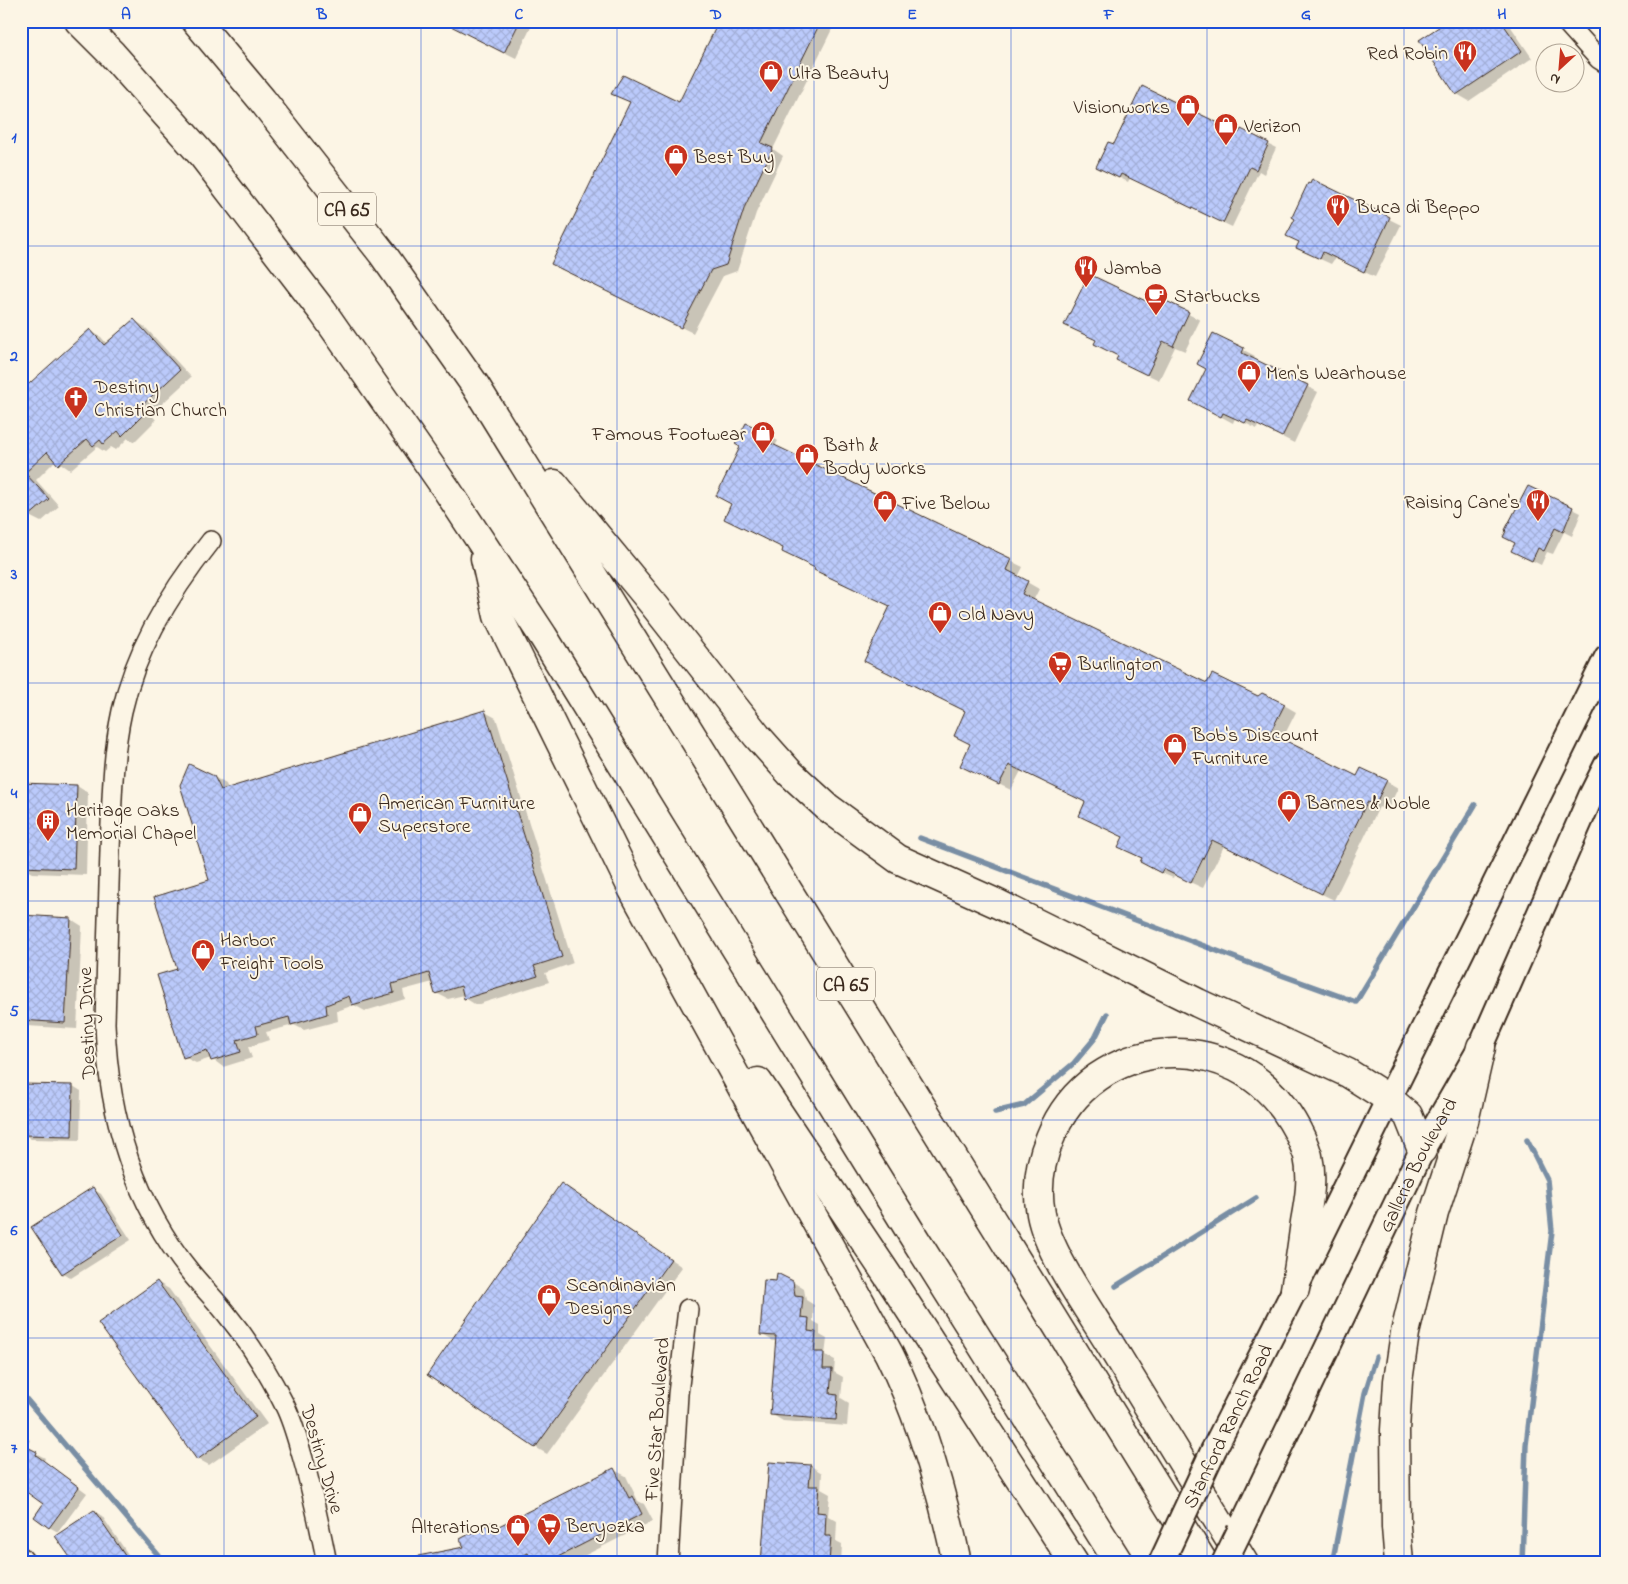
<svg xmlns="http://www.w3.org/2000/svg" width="1628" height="1584" viewBox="0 0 1628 1584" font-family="'Indie Flower',sans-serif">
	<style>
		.shadow { fill: #0003 }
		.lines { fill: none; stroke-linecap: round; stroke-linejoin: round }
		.stream { stroke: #798ea4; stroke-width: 5.5 }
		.building { fill: url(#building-cross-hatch); stroke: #3b2a1e }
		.minor-casing { stroke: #3b2a1e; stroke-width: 22 }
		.major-casing { stroke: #3b2a1e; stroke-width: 28 }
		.highway-casing { stroke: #3b2a1e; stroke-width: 31 }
		.minor { stroke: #fcf5e5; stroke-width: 19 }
		.major { stroke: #fcf5e5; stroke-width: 24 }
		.highway { stroke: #fcf5e5; stroke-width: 28 }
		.major-bridge-casing { stroke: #3b2a1e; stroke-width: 28; stroke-linecap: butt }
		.major-bridge { stroke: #fcf5e5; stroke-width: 24 }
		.grid { fill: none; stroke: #1d4ed8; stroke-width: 1; stroke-opacity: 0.55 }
		.labels { text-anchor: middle; stroke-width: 4; stroke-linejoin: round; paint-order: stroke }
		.shield { fill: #fcf5e5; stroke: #75675a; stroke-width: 1 }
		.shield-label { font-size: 19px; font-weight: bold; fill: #3b2a1e }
		.poi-label { font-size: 20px; fill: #3b2a1e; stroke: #fcf5e5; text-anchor: start }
		.street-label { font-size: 20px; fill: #3b2a1e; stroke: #fcf5e5 }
		.neatline { fill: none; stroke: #1d4ed8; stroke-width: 2 }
		.grid-label { font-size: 16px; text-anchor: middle; font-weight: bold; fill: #1d4ed8 }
	</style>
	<defs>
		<pattern id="building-cross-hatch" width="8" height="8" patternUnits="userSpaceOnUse" patternTransform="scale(1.25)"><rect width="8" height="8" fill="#bbcafb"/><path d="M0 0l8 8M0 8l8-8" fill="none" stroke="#a2aed7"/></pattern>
	</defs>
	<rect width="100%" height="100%" fill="#fcf5e5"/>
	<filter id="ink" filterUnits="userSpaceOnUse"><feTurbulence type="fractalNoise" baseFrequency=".02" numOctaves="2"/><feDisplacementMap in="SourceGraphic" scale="10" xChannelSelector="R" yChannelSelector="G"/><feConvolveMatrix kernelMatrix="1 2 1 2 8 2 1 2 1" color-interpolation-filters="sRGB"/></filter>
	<g filter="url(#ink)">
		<g class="shadow">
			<path d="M442,21H534L516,58Z"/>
			<path d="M734,21H836L773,149L783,156L756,213L737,271L723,276L693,333L564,270L631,103L613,93L679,104Z"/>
			<path d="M1450,21H1507L1532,58L1469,101L1457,94Z"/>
			<path d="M1240,134L1268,144L1276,148L1264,174L1259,171L1232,227L1130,178L1128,182L1106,171Z"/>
			<path d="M1313,181L1401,225L1375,277L1335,258L1331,264L1309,254L1300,243L1288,236Z"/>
			<path d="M1156,298L1200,320L1185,351L1175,347L1159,380L1129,366Z"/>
			<path d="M134,320L145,327L191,377L151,414L156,420L134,442L128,438L116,450L111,447L105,452L97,447L70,470L56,460L36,480L59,506L41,522L29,516L21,507V393L90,331L101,337L107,344Z"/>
			<path d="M1213,334L1255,356L1254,359L1318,392L1294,443L1258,425L1257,429L1235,418L1233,423L1203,407Z"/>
			<path d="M766,434L778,441L775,446L1023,567L1018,577L1039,589L1033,601L1208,685L1284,705L1296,712L1282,740L1358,778L1386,781L1398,788L1387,811L1379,807L1334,900L1224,846L1203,888L1174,875L1173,878L1152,869L1143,859L1131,853L1124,837L1087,802L1021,771L1011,790L973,772L972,745L967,711L865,661L892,607L827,576L785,549L726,519Z"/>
			<path d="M1528,487L1581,513L1572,536L1564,532L1553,554L1547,552L1541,565L1521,555L1516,543Z"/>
			<path d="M485,712L496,718L573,963L545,973L549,982L476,1005L465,998L464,995L448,999L436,993L433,982L403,990L405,999L365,1011L354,1005L337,1011L338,1021L304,1030L294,1025L266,1032L269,1040L248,1047L252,1058L223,1067L211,1058L196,1063L184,1057L179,970L210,881L214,777L226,784L228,789Z"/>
			<path d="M77,786L88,793L86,875L32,873L21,867Z"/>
			<path d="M21,916L71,919L82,926L77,1029L27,1026L21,1022Z"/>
			<path d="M73,1086L81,1091L80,1140L31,1139L23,1134Z"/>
			<path d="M562,1184L682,1267L547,1454L535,1447Z"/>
			<path d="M93,1189L101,1194L131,1240L71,1278L63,1273Z"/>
			<path d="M157,1282L169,1289L267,1424L209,1465L198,1459Z"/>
			<path d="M793,1282L804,1289L806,1300L814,1305L813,1321L820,1325V1335L827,1339L825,1355L835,1360L834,1372L843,1377L841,1398L849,1403L847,1426L783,1421L771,1414L777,1341H773L761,1334Z"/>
			<path d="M21,1435L30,1440L26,1448L45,1458L44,1461L87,1493L58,1532L49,1527L45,1504L21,1486Z"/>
			<path d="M811,1466L822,1473L821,1489L830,1494L828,1516L837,1521L836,1541L842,1544L841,1563H762Z"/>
			<path d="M614,1470L626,1476L638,1501L644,1504L653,1521L570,1563H421L466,1548L492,1523L499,1527Z"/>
			<path d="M94,1511L102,1516L134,1563H89Z"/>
		</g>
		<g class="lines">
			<g class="stream">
				<path d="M920,838L1270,971L1356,1002L1475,805"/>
				<path d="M995,1112L1024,1105L1074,1063L1095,1038L1107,1014"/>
				<path d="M1116,1286L1256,1198"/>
				<path d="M21,1393L165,1563"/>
				<path d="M1334,1563V1554L1365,1393L1376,1357"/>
				<path d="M1522,1563L1526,1445L1552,1231L1547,1180L1527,1140"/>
			</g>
		</g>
		<g class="building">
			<path d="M441,21H520L504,53Z"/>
			<path d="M733,21H821L761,143L773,148L745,206L726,265L711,270L681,328L551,264L630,102L611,94L623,75L679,102L718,23L730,28Z"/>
			<path d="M1448,21H1501L1522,51L1456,95L1419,40Z"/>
			<path d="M1142,86L1239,133L1241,129L1269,143L1256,170L1250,167L1223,223L1121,174L1119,178L1096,167L1108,142L1114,144Z"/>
			<path d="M1312,179L1390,217L1364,272L1323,252L1320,259L1296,248L1299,242L1286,236L1295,219L1292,217L1308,183L1310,184Z"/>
			<path d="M1089,274L1152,304L1156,296L1189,312L1173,346L1163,341L1147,375L1116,360L1118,356L1094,344L1096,340L1064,325Z"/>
			<path d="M134,319L180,370L140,407L145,413L122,436L118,431L103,444L100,440L93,446L87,439L58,465L47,452L25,473L49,499L28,517L21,509V391L90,329L104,345Z"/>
			<path d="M1213,333L1244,348L1242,353L1308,385L1282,437L1247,420L1245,423L1223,413L1221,417L1190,401L1206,369L1197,364Z"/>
			<path d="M746,423L767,433L764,440L1012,559L1007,570L1028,581L1022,594L1207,683L1212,674L1258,696L1262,693L1285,704L1270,733L1357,776L1361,768L1387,780L1375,805L1367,802L1322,894L1212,840L1191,883L1163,869L1161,873L1140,862L1142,858L1118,847L1123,837L1079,816L1085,802L1009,765L999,785L960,766L970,744L954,736L965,711L864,661L890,606L814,570L815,568L782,552L783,548L724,519L731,504L716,496L740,447L735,444Z"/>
			<path d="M1528,486L1573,507L1563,532L1555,528L1544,551L1538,548L1532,561L1511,551L1515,543L1503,537L1506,531L1505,530Z"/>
			<path d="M485,710L562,957L534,966L538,976L464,999L461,986L435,994L429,973L392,984L394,993L352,1005L349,996L326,1005L327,1014L291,1025L289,1017L256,1026L258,1034L237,1040L241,1052L211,1061L207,1050L183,1058L157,975L177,969L154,897L209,880L180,785L189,764L214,776L221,790Z"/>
			<path d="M21,783L77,785L74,869L21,867Z"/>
			<path d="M21,915L71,918L65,1023L21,1020Z"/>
			<path d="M22,1084L73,1085L72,1136L22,1135Z"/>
			<path d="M561,1183L671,1259L535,1448L427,1375Z"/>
			<path d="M93,1187L123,1235L62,1274L31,1227Z"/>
			<path d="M777,1273L793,1281L795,1296L803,1297L801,1317L809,1318L808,1331L816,1332L814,1352H824L823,1369H832L830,1394L838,1395L836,1420L770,1415L776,1336L760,1335L764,1280L776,1281Z"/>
			<path d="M157,1281L256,1417L197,1460L98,1323Z"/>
			<path d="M21,1444L37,1452L36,1455L79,1487L49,1528L34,1517L43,1504L21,1488Z"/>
			<path d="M769,1462L811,1465L809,1486H819L817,1512L826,1513L825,1536H831L829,1563H761Z"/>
			<path d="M614,1468L629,1498L633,1496L642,1514L546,1563H533L528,1553L509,1563H419L418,1556L464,1547L460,1539L492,1522L495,1528Z"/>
			<path d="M94,1510L130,1563H74L55,1536Z"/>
		</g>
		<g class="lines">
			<g class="minor-casing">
				<g id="minor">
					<path d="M1565,21L1599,59L1607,64"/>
					<path d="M211,541C171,591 136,648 122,711C112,756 112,803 110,850C108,908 107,966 105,1023C108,1114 133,1201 191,1273C203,1288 217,1301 228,1316C251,1344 269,1374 285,1406C293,1422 298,1442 303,1459C313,1494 320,1528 327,1563"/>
					<path d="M21,1557L26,1563"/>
					<path d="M668,1563L678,1394L688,1309"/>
				</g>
			</g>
			<g class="major-casing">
				<g id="major">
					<path d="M1214,1449L1295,1289L1607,657"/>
					<path id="s1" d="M1240,1530L1422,1150L1481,1047L1591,796L1607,764"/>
				</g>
			</g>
			<g class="highway-casing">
				<g id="highway">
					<path d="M79,21L112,54L203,156L323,312L447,490L543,636L915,1239L1119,1563"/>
					<path d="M196,21L262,100L382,253L475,385L1204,1563"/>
					<path d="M554,484L654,605L757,736L790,773L827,807L898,859L998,904L1198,1003L1348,1073L1389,1099L1408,1115L1422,1150"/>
					<path d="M485,558L498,616L633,890L889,1354C922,1420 942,1491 957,1563"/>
					<path d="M758,1082L888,1276L1074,1563"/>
					<path d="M1244,1563C1199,1489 1153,1415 1108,1341C1087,1307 1048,1252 1041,1214C1036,1188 1040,1162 1050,1138C1092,1033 1235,1023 1292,1121C1298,1131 1304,1143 1308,1156C1313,1178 1309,1200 1305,1222C1302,1245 1299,1267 1295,1289"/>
					<path d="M1399,1563L1396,1527L1395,1430L1398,1381L1405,1333L1434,1213L1464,1121L1481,1047"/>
				</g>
			</g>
			<use href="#minor" class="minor"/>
			<use href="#major" class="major"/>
			<use href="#highway" class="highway"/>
			<g class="major-bridge-casing">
				<g id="major-bridge">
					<path d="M1161,1563L1214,1449"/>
					<path d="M1224,1563L1240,1530"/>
				</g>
			</g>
			<use href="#major-bridge" class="major-bridge"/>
		</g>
	</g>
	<path class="grid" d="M224,21V1563M421,21V1563M617,21V1563M814,21V1563M1011,21V1563M1207,21V1563M1404,21V1563M21,246H1607M21,464H1607M21,683H1607M21,901H1607M21,1120H1607M21,1338H1607"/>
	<defs>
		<g id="restaurant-pin" transform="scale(1.25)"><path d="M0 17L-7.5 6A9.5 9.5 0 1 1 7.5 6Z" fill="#c8321e" stroke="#fcf5e5"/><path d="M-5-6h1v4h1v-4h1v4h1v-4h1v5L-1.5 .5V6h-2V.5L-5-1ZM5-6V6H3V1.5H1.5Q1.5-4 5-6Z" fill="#fff"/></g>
		<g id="shop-pin" transform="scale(1.25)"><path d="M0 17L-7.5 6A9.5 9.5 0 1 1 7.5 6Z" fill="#c8321e" stroke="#fcf5e5"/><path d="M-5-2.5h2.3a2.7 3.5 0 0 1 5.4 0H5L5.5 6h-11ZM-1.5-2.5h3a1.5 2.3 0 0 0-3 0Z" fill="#fff"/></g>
		<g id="cafe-pin" transform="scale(1.25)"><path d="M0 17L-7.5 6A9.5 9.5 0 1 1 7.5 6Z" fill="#c8321e" stroke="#fcf5e5"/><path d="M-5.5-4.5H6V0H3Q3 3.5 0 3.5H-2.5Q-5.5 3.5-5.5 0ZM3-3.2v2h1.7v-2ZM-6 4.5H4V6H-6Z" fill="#fff"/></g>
		<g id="church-pin" transform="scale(1.25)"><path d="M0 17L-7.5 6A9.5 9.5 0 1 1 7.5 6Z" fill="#c8321e" stroke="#fcf5e5"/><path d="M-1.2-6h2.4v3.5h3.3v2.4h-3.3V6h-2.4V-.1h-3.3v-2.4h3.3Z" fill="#fff"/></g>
		<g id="supermarket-pin" transform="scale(1.25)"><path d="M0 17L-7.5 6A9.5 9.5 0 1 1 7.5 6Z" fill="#c8321e" stroke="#fcf5e5"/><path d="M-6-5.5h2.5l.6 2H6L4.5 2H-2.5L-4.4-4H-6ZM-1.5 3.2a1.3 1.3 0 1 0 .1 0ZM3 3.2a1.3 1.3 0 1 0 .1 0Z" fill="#fff"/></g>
		<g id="building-pin" transform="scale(1.25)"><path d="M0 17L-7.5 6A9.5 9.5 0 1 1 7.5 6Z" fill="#c8321e" stroke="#fcf5e5"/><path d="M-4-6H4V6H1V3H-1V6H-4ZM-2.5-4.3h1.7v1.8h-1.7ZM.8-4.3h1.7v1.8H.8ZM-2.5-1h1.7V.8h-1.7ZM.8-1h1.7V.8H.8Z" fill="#fff"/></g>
	</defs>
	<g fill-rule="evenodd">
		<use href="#restaurant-pin" x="1465" y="52"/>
		<use href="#shop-pin" x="771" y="72"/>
		<use href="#shop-pin" x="1188" y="106"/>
		<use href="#shop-pin" x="1226" y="125"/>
		<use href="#shop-pin" x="676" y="156"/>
		<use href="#restaurant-pin" x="1338" y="206"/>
		<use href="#restaurant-pin" x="1086" y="267"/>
		<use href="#cafe-pin" x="1156" y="295"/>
		<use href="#shop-pin" x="1249" y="372"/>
		<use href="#church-pin" x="76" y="398"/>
		<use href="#shop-pin" x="763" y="433"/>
		<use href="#shop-pin" x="807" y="455"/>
		<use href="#restaurant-pin" x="1538" y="501"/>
		<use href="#shop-pin" x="885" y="502"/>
		<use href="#shop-pin" x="940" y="613"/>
		<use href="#supermarket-pin" x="1060" y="663"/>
		<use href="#shop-pin" x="1175" y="745"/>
		<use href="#shop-pin" x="1289" y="802"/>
		<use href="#shop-pin" x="360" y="814"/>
		<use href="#building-pin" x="48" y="821"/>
		<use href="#shop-pin" x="203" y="951"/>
		<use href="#shop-pin" x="549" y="1296"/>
		<use href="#supermarket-pin" x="549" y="1525"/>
		<use href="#shop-pin" x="518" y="1526"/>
	</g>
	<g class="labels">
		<g class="shield">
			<rect x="318" y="192.5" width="58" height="33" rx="4"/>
			<rect x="817" y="967.5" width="58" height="33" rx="4"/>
		</g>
		<g class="shield-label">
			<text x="347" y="216">CA 65</text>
			<text x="846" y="991">CA 65</text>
		</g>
		<g class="poi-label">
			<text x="1448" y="59" text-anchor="end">Red Robin</text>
			<text x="788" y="79">Ulta Beauty</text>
			<text x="1170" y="113" text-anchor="end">Visionworks</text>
			<text x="1244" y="132">Verizon</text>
			<text x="694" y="163">Best Buy</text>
			<text x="1356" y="213">Buca di Beppo</text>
			<text x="1104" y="274">Jamba</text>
			<text x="1174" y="302">Starbucks</text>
			<text x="1266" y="379">Men's Wearhouse</text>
			<text x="94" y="393">Destiny<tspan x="94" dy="23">Christian Church</tspan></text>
			<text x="746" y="440" text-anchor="end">Famous Footwear</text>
			<text x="824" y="451">Bath &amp;<tspan x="824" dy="23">Body Works</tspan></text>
			<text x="1520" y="508" text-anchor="end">Raising Cane's</text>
			<text x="902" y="509">Five Below</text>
			<text x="958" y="620">Old Navy</text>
			<text x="1078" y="670">Burlington</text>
			<text x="1192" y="741">Bob's Discount<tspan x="1192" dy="23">Furniture</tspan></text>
			<text x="378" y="809">American Furniture<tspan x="378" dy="23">Superstore</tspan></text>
			<text x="1306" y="809">Barnes &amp; Noble</text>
			<text x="66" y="816">Heritage Oaks<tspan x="66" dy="23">Memorial Chapel</tspan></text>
			<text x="220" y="946">Harbor<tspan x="220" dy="23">Freight Tools</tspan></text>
			<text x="566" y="1291">Scandinavian<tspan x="566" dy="23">Designs</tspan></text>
			<text x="566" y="1532">Beryozka</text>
			<text x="500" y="1533" text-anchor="end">Alterations</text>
		</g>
		<g class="street-label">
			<text transform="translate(86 1023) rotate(-92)" y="7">Destiny Drive</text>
			<text dy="7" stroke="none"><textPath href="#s1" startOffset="406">Galleria Boulevard</textPath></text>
			<text transform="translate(656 1419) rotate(-86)" y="7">Five Star Boulevard</text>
			<text transform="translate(1227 1426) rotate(-64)" y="7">Stanford Ranch Road</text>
			<text transform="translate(323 1459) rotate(74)" y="7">Destiny Drive</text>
		</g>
	</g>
	<rect width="1628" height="1584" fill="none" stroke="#fcf5e5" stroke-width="55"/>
	<g transform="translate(1560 68) rotate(206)"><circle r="24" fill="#fcf5e5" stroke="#afa495"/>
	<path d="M0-4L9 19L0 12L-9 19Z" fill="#c8321e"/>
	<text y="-8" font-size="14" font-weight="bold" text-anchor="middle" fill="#3b2a1e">N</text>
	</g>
	<rect x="28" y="28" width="1572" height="1528" class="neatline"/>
	<g class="grid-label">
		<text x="126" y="19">A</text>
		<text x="322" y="19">B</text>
		<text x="519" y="19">C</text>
		<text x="716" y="19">D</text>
		<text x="912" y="19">E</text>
		<text x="1109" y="19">F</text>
		<text x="1306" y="19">G</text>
		<text x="1502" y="19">H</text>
		<text x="14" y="142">1</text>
		<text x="14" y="361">2</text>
		<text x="14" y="579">3</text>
		<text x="14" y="798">4</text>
		<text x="14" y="1016">5</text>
		<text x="14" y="1235">6</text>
		<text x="14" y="1453">7</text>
	</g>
</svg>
